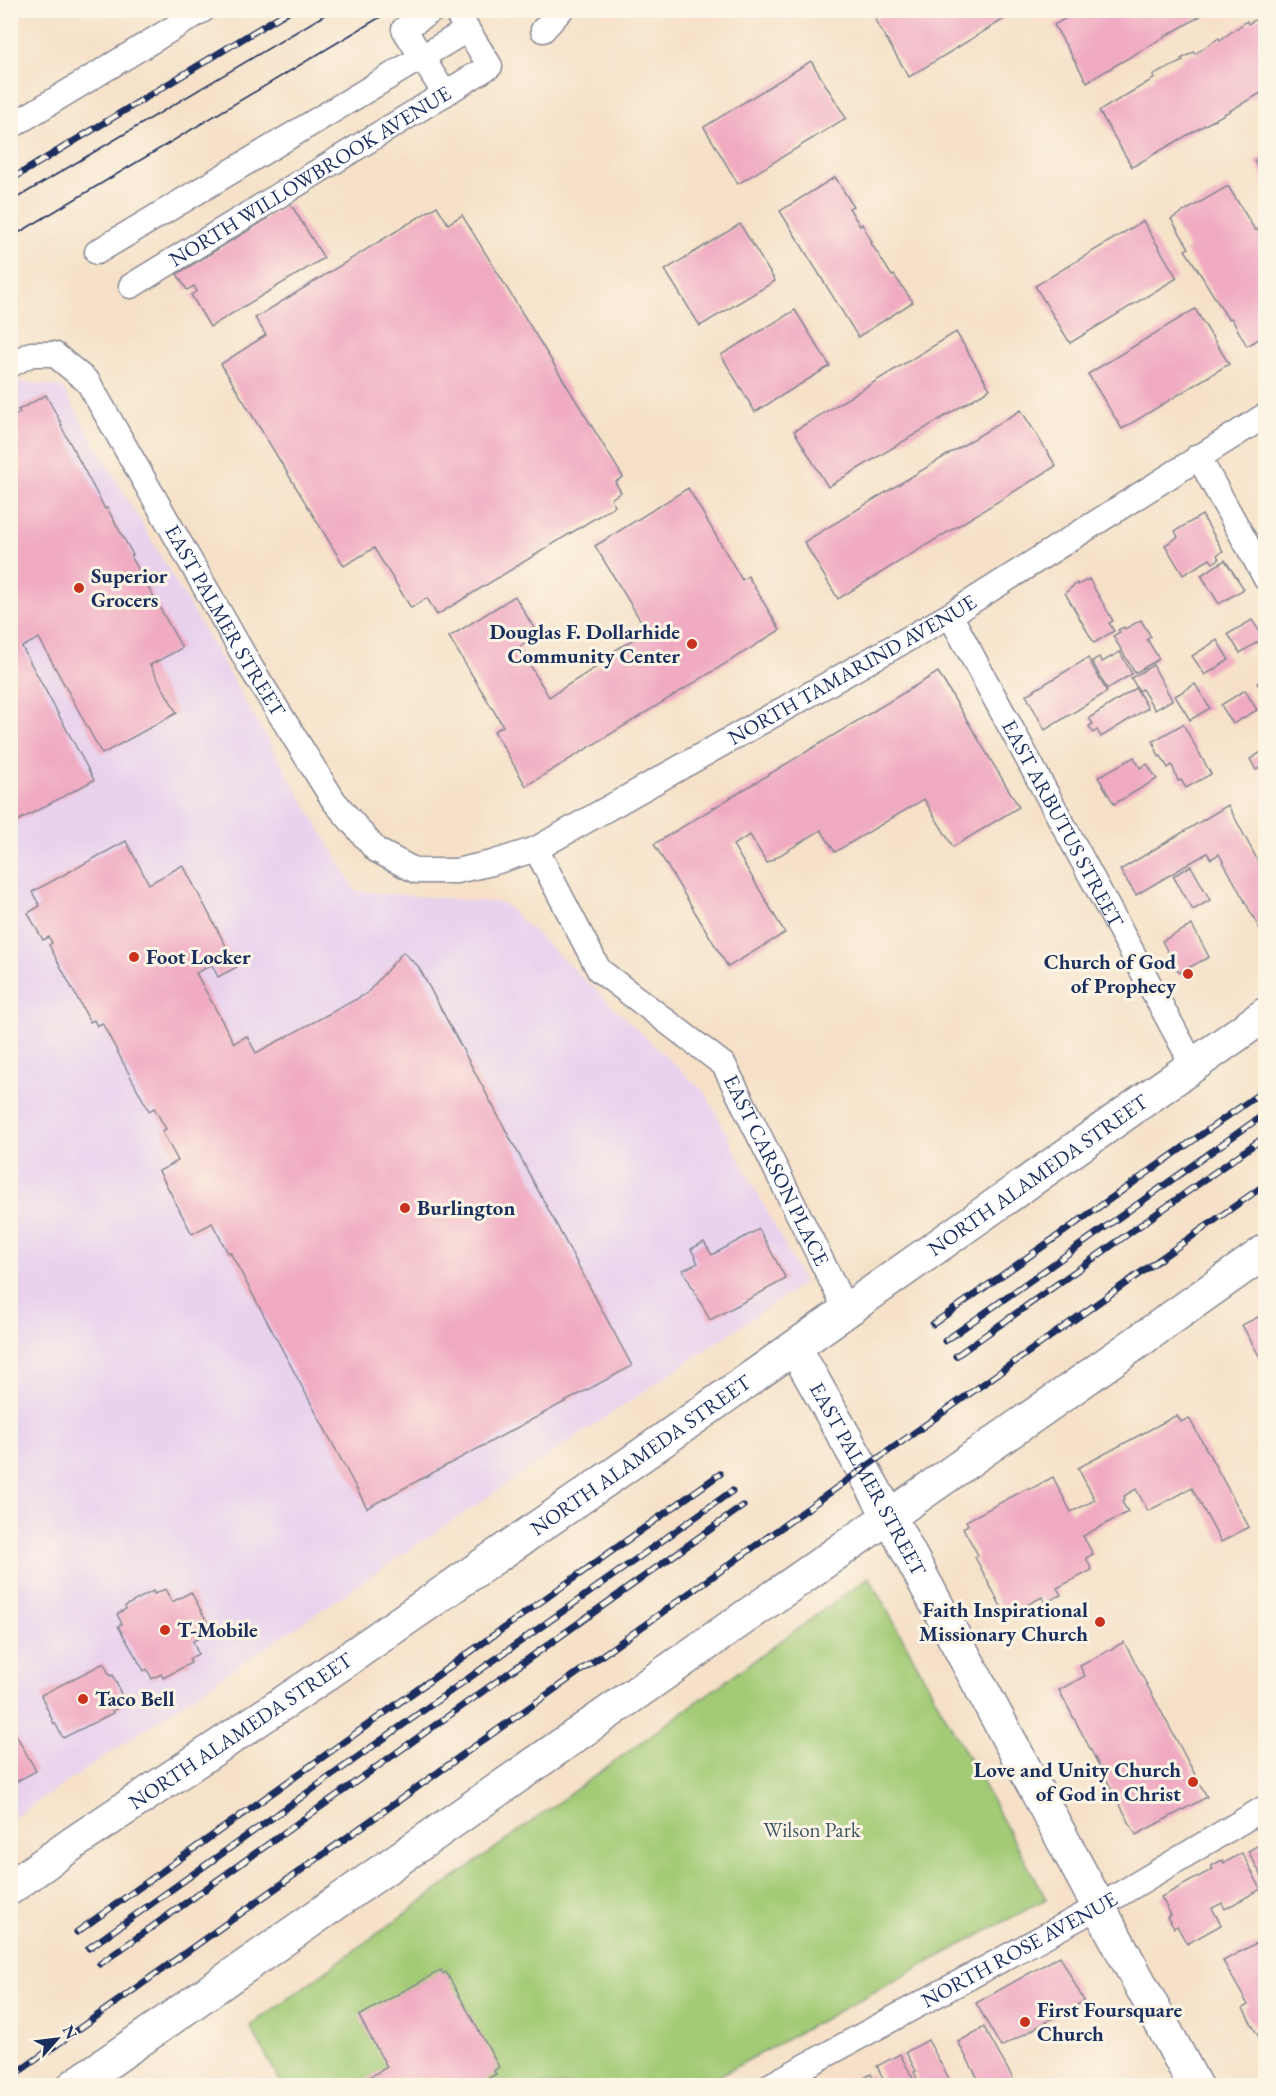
<svg xmlns="http://www.w3.org/2000/svg" width="1276" height="2096" viewBox="0 0 1276 2096" font-family="'EB Garamond',serif">
	<style>
		.built { fill: #e8d2ee }
		.green { fill: #a3cb76; stroke: #5f7d6a; stroke-width: 1.5 }
		.building { fill: #f0abc2 }
		.lines { fill: none; stroke-linecap: round; stroke-linejoin: round }
		.street-casing { stroke: #888893; stroke-width: 27 }
		.secondary-casing { stroke: #888893; stroke-width: 36 }
		.primary-casing { stroke: #888893; stroke-width: 36 }
		.street { stroke: #fff; stroke-width: 24 }
		.secondary { stroke: #fff; stroke-width: 33 }
		.primary { stroke: #fff; stroke-width: 33 }
		.tram { stroke: #1b2f5e; stroke-width: 1.5 }
		.rail-casing { stroke: #1b2f5e; stroke-width: 7 }
		.rail { stroke: #fcf5e5; stroke-width: 4.5; stroke-dasharray: 14; stroke-linecap: butt }
		.poi-dot { fill: #c8321e; stroke: #fcf5e5; stroke-width: 2 }
		.labels { text-anchor: middle; stroke-width: 6; stroke-linejoin: round; paint-order: stroke }
		.street-label { font-size: 21px; fill: #1b2f5e; stroke: #fcf5e5 }
		.poi-label { font-size: 21px; font-weight: bold; fill: #1b2f5e; stroke: #fcf5e5; text-anchor: start }
		.park-label { font-size: 21px; fill: #3d5664; stroke: #fcf5e5 }
	</style>
	<rect width="100%" height="100%" fill="#fcf5e5"/>
	<filter id="ink" filterUnits="userSpaceOnUse"><feTurbulence type="fractalNoise" baseFrequency=".0167" numOctaves="2"/><feDisplacementMap in="SourceGraphic" scale="12" xChannelSelector="R" yChannelSelector="G"/><feConvolveMatrix kernelMatrix="1 2 1 2 8 2 1 2 1" color-interpolation-filters="sRGB"/></filter>
	<filter id="wash" filterUnits="userSpaceOnUse"><feTurbulence type="fractalNoise" baseFrequency=".008" numOctaves="4" result="noise"/><feDisplacementMap in="SourceGraphic" scale="24" xChannelSelector="R" yChannelSelector="G"/><feGaussianBlur stdDeviation="1.35" result="paint"/><feColorMatrix in="noise" values="0 0 0 0 0 0 0 0 0 0 0 0 0 0 0 0 0 1.4 0 .05"/><feComposite in="paint" operator="in"/></filter>
	<g filter="url(#wash)">
		<rect width="100%" height="100%" fill="#f6e1c8"/>
		<path class="built" d="M14,381L62,387L356,891L503,903L706,1094L804,1283L11,1820L10,383Z"/>
		<path class="green" d="M869,1577L1046,1899L702,2085H282L250,2026Z"/>
		<g id="blocks">
			<g class="building">
				<path d="M891,10H1019L909,77L875,20Z"/>
				<path d="M1079,10H1211L1087,82L1054,25Z"/>
				<path d="M1266,14V90L1132,167L1099,111L1155,78L1153,75L1183,61L1181,59L1194,52L1195,54L1219,38L1220,40L1247,21L1248,24Z"/>
				<path d="M811,61L846,118L738,184L704,127Z"/>
				<path d="M1266,155V186L1262,180L1265,179L1254,161Z"/>
				<path d="M835,177L853,206L849,208L860,226L862,224L872,242L871,243L892,276L894,275L913,302L858,337L780,211Z"/>
				<path d="M1228,186L1255,230L1257,229L1266,247V335L1247,346L1231,318L1228,319L1196,267L1185,250L1189,248L1171,219Z"/>
				<path d="M290,203L324,258L210,327L191,295L197,291L194,286L187,290L177,274L267,219L266,217Z"/>
				<path d="M437,206L448,224L462,215L623,477L615,482L621,492L611,499L615,506L437,615L427,598L411,608L374,548L344,566L221,364L266,335L255,318Z"/>
				<path d="M1143,221L1177,278L1070,343L1035,286Z"/>
				<path d="M740,224L775,281L700,326L665,270Z"/>
				<path d="M1195,309L1229,364L1122,429L1088,374Z"/>
				<path d="M795,310L830,366L755,412L721,355Z"/>
				<path d="M956,332L990,389L828,487L794,431Z"/>
				<path d="M46,395L62,425L61,426L105,509L107,508L133,555L131,556L182,648L150,665L177,713L102,754L39,638L22,647L94,780L10,825V418L20,413L18,410Z"/>
				<path d="M1021,410L1056,466L838,599L804,542Z"/>
				<path d="M688,488L742,580L748,576L780,630L526,786L494,731L503,726L449,637L515,596L538,635L519,647L549,697L606,661L604,657L647,631L595,546Z"/>
				<path d="M1202,515L1223,551L1217,555L1219,559L1213,563L1210,559L1183,575L1165,545L1178,537L1175,531Z"/>
				<path d="M1225,560L1244,589L1219,604L1201,575Z"/>
				<path d="M1089,579L1113,621L1109,623L1114,631L1094,643L1065,593L1077,583L1078,585Z"/>
				<path d="M1141,620L1151,637L1147,639L1159,659L1135,673L1113,636L1120,632L1118,630L1124,627L1125,629Z"/>
				<path d="M1252,620L1264,638L1240,653L1228,634Z"/>
				<path d="M1217,640L1229,660L1205,675L1192,656Z"/>
				<path d="M1120,652L1132,674L1107,689L1092,661L1099,657L1102,662Z"/>
				<path d="M1088,658L1107,692L1045,730L1026,695Z"/>
				<path d="M1153,665L1172,700L1155,710L1142,689L1139,691L1131,678Z"/>
				<path d="M938,672L1019,807L953,847L924,799L835,852L821,830L767,863L750,835L733,845L785,933L728,967L654,844Z"/>
				<path d="M1266,678V699L1257,683Z"/>
				<path d="M1195,684L1210,708L1190,720L1175,696Z"/>
				<path d="M1136,688L1148,708L1101,737L1097,730L1093,733L1089,726L1093,724L1089,718Z"/>
				<path d="M1245,690L1257,710L1233,724L1221,705Z"/>
				<path d="M1183,724L1211,774L1186,788L1181,780L1178,781L1172,765L1168,768L1161,756L1159,757L1153,741Z"/>
				<path d="M1266,749V764L1256,770L1250,759Z"/>
				<path d="M1134,757L1140,768L1147,764L1157,779L1114,804L1098,777Z"/>
				<path d="M1228,805L1266,876V931L1262,933L1219,854L1211,859L1207,853L1136,895L1120,870Z"/>
				<path d="M126,841L149,884L183,865L237,967L218,977L212,965L196,973L234,1043L247,1036L256,1053L366,994L403,952L418,966L632,1366L367,1508L230,1252L228,1253L212,1223L192,1234L159,1171L178,1161L162,1131L166,1129L154,1108L149,1111L102,1023L97,1026L94,1020L90,1022L49,945L52,943L49,937L43,940L28,913L40,906L32,892Z"/>
				<path d="M1191,866L1210,900L1193,910L1173,876Z"/>
				<path d="M1192,925L1209,957L1179,973L1162,941Z"/>
				<path d="M759,1229L786,1279L710,1320L683,1270L698,1263L691,1249L704,1242L712,1255Z"/>
				<path d="M1266,1313V1368L1242,1325Z"/>
				<path d="M1177,1415L1181,1422L1189,1418L1249,1527L1221,1542L1192,1488L1148,1511L1136,1489L1124,1496L1125,1498L1122,1502L1128,1512L1083,1536L1093,1554L1086,1558L1092,1570L1057,1588L1061,1595L1045,1603L1042,1597L1006,1616L975,1557L978,1555L963,1528L968,1525L966,1521L1028,1488L1029,1490L1053,1477L1071,1512L1095,1500L1078,1468Z"/>
				<path d="M165,1589L172,1602L191,1592L212,1631L193,1641L198,1654L189,1659L191,1663L163,1678L161,1674L152,1679L147,1669L144,1671L118,1626L122,1624L117,1614L126,1609L125,1606L153,1591L154,1594Z"/>
				<path d="M1124,1642L1207,1797L1136,1835L1059,1690L1085,1676L1080,1666Z"/>
				<path d="M104,1663L110,1676L113,1675L125,1704L112,1711L113,1713L63,1738L55,1723L54,1724L41,1695Z"/>
				<path d="M10,1724L36,1771L10,1785Z"/>
				<path d="M1266,1841V1884L1248,1851Z"/>
				<path d="M1242,1853L1261,1889L1225,1909L1222,1903L1212,1908L1221,1925L1187,1944L1177,1926L1174,1928L1167,1917L1171,1915L1161,1897L1213,1869L1211,1866L1222,1860L1224,1863Z"/>
				<path d="M1256,1943L1266,1959V2039L1261,2041L1243,2008L1248,2005L1223,1961Z"/>
				<path d="M1060,1956L1084,2001L1001,2047L976,2003Z"/>
				<path d="M441,1970L443,1974L446,1972L499,2067L494,2071L496,2074L475,2086H372L368,2078L387,2067L359,2016Z"/>
				<path d="M984,2027L1017,2086H982L958,2042Z"/>
				<path d="M928,2040L953,2086H921L914,2072L916,2071L906,2052Z"/>
				<path d="M900,2054L917,2086H887L877,2066Z"/>
				<path d="M871,2074L877,2086H842L855,2079L857,2082Z"/>
			</g>
		</g>
	</g>
	<g filter="url(#ink)">
		<use href="#blocks" fill-opacity="0" stroke="#888893" stroke-width="1.5"/>
		<g class="lines">
			<g class="street-casing">
				<g id="street">
					<path d="M433,10L404,29L445,94"/>
					<path d="M543,30L561,10"/>
					<path d="M10,127L203,10"/>
					<path d="M97,252L467,30"/>
					<path id="s1" d="M131,286L490,66L455,10"/>
					<path id="s2" d="M10,365L31,354H54L88,382L250,666L334,801L376,850L416,871H456L492,863L536,849L950,615L1266,415"/>
					<path d="M1198,456L1266,579"/>
					<path id="s3" d="M950,615L1193,1065"/>
					<path id="s4" d="M536,849L599,970L724,1065L847,1312"/>
					<path id="s5" d="M769,2086L1100,1906L1266,1807"/>
				</g>
			</g>
			<g class="secondary-casing">
				<g id="secondary">
					<path id="s6" d="M795,1348L889,1516L1195,2086"/>
					<path d="M74,2086L1067,1392L1266,1251"/>
				</g>
			</g>
			<g class="primary-casing">
				<g id="primary">
					<path id="s7" d="M10,1888L75,1842L319,1679L642,1455L1266,1014"/>
				</g>
			</g>
			<use href="#street" class="street"/>
			<use href="#secondary" class="secondary"/>
			<use href="#primary" class="primary"/>
			<g class="tram">
				<path d="M10,202L333,10"/>
				<path d="M10,238L392,10"/>
			</g>
			<g class="rail-casing">
				<g id="rail">
					<path d="M10,180L290,10"/>
					<path d="M933,1324L1266,1089"/>
					<path d="M945,1341L1266,1113"/>
					<path d="M956,1356L1266,1136"/>
					<path d="M77,1932L720,1474"/>
					<path d="M89,1948L732,1491"/>
					<path d="M100,1964L743,1506"/>
					<path d="M10,2078L863,1469L1266,1184"/>
				</g>
			</g>
			<use href="#rail" class="rail"/>
		</g>
	</g>
	<g class="poi-dot">
		<circle cx="79" cy="588" r="6"/>
		<circle cx="692" cy="644" r="6"/>
		<circle cx="134" cy="957" r="6"/>
		<circle cx="1188" cy="974" r="6"/>
		<circle cx="405" cy="1208" r="6"/>
		<circle cx="1100" cy="1622" r="6"/>
		<circle cx="165" cy="1630" r="6"/>
		<circle cx="83" cy="1699" r="6"/>
		<circle cx="1193" cy="1782" r="6"/>
		<circle cx="1025" cy="2022" r="6"/>
	</g>
	<g class="labels">
		<g class="street-label">
			<text dy="7" stroke="none"><textPath href="#s1" startOffset="210">NORTH WILLOWBROOK AVENUE</textPath></text>
			<text dy="7" stroke="none"><textPath href="#s2" startOffset="366">EAST PALMER STREET</textPath></text>
			<text dy="7" stroke="none"><textPath href="#s2" startOffset="1173">NORTH TAMARIND AVENUE</textPath></text>
			<text dy="7" stroke="none"><textPath href="#s3" startOffset="237">EAST ARBUTUS STREET</textPath></text>
			<text dy="7" stroke="none"><textPath href="#s4" startOffset="411">EAST CARSON PLACE</textPath></text>
			<text dy="7" stroke="none"><textPath href="#s7" startOffset="1251">NORTH ALAMEDA STREET</textPath></text>
			<text dy="7" stroke="none"><textPath href="#s7" startOffset="765">NORTH ALAMEDA STREET</textPath></text>
			<text dy="7" stroke="none"><textPath href="#s6" startOffset="150">EAST PALMER STREET</textPath></text>
			<text dy="7" stroke="none"><textPath href="#s7" startOffset="279">NORTH ALAMEDA STREET</textPath></text>
			<text dy="7" stroke="none"><textPath href="#s5" startOffset="285">NORTH ROSE AVENUE</textPath></text>
		</g>
		<g class="poi-label">
			<text x="91" y="583">Superior<tspan x="91" dy="24">Grocers</tspan></text>
			<text x="680" y="639" text-anchor="end">Douglas F. Dollarhide<tspan x="680" dy="24">Community Center</tspan></text>
			<text x="146" y="964">Foot Locker</text>
			<text x="1176" y="969" text-anchor="end">Church of God<tspan x="1176" dy="24">of Prophecy</tspan></text>
			<text x="417" y="1215">Burlington</text>
			<text x="1088" y="1617" text-anchor="end">Faith Inspirational<tspan x="1088" dy="24">Missionary Church</tspan></text>
			<text x="177" y="1637">T-Mobile</text>
			<text x="95" y="1706">Taco Bell</text>
			<text x="1181" y="1777" text-anchor="end">Love and Unity Church<tspan x="1181" dy="24">of God in Christ</tspan></text>
			<text x="1037" y="2017">First Foursquare<tspan x="1037" dy="24">Church</tspan></text>
		</g>
		<g class="park-label">
			<text x="812" y="1837">Wilson Park</text>
		</g>
	</g>
	<rect width="1276" height="2096" fill="none" stroke="#fcf5e5" stroke-width="36"/>
	<g transform="translate(57 2039) rotate(62)" stroke="#fcf5e5" stroke-width="4.5" paint-order="stroke">
	<path d="M0-4.5L10 22L0 15L-10 22Z" fill="#1b2f5e"/>
	<text y="-9" font-size="16" font-weight="bold" text-anchor="middle" fill="#1b2f5e">N</text>
	</g>
</svg>
